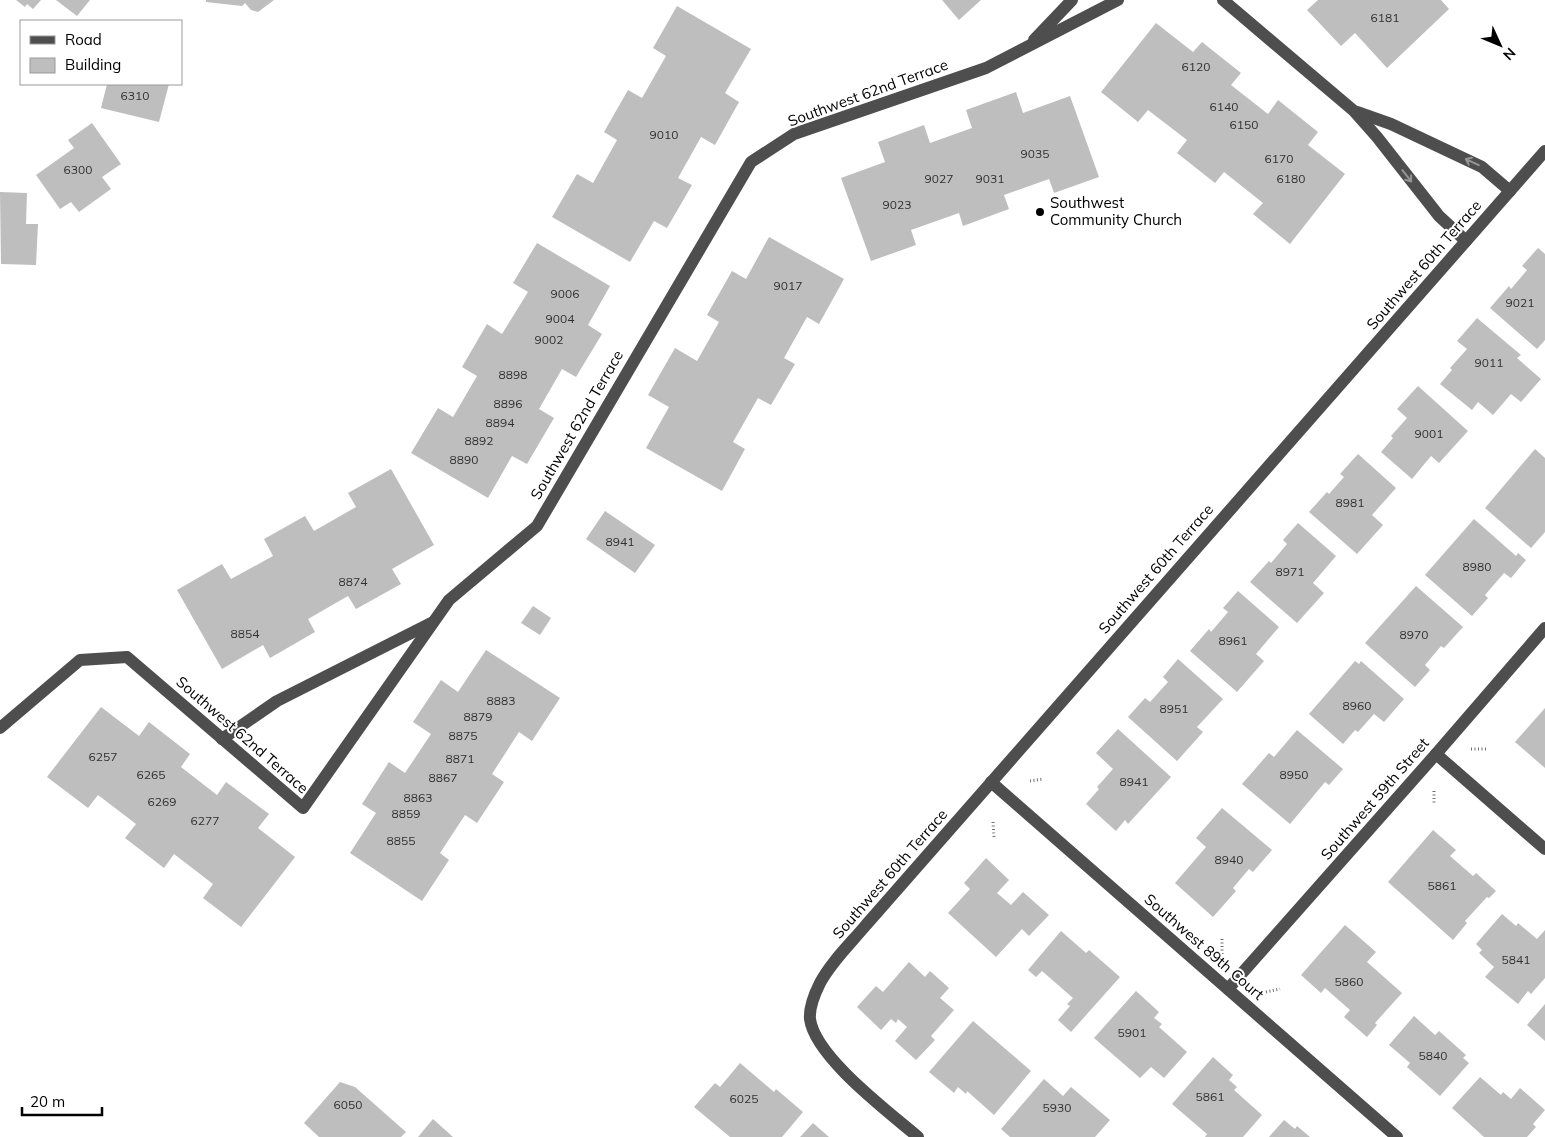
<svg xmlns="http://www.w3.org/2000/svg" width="1545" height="1137" viewBox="0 0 1545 1137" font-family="Mulish,sans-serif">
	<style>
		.building { fill: #bebebe }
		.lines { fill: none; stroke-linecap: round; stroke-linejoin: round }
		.path { stroke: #707070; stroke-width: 3; stroke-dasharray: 1 2.5; stroke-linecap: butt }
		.minor { stroke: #4e4e4e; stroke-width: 12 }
		.oneway { stroke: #959595 }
		.poi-dot { fill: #000; stroke: #fff; stroke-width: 2 }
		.labels { text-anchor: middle; stroke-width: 4; stroke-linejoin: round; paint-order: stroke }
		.number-label { font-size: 12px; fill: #303030 }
		.street-label { font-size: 15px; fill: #000; stroke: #fff }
		.poi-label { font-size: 15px; fill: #000; stroke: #fff; text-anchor: start }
	</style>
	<rect width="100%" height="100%" fill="#fff"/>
	<g class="building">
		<path d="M16,0H41L33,9L27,4L25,7Z"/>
		<path d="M56,0H90L77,16Z"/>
		<path d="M206,0H274L258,12L251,10L245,3L242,6L206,2Z"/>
		<path d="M942,0H981L959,20Z"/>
		<path d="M1318,0H1441L1449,9L1387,68L1355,33L1341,46L1307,10Z"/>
		<path d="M677,6L751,49L725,93L739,102L715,145L701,137L678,178L692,185L667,228L654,221L630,262L552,217L577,174L593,183L617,140L604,132L628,90L642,98L666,56L653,48Z"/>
		<path d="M1156,23L1193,52L1202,42L1241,73L1231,85L1268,114L1278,100L1318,132L1308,145L1345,174L1290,244L1253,214L1263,203L1224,172L1215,183L1177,153L1187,140L1148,110L1138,122L1101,92Z"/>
		<path d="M107,84H169L159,122L101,108Z"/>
		<path d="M1016,92L1023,113L1070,96L1099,177L1054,193L1049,179L1004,195L1009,209L963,226L959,213L911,230L916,245L871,261L841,178L885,162L878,142L924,125L930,143L972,128L966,110Z"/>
		<path d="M92,123L121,164L102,177L111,189L79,212L71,202L60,209L36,175L74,148L68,140Z"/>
		<path d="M0,192L27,193L26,224H38L36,265L1,264Z"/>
		<path d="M769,237L844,279L819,324L807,317L784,358L795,364L771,405L758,398L733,442L745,449L722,491L646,448L669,407L648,395L675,348L697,361L719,322L707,315L732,271L746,279Z"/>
		<path d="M537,243L610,286L588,325L602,334L576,377L562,369L539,409L554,418L527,464L512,456L488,498L411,453L438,408L453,417L477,376L462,367L487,324L502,334L528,292L513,283Z"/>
		<path d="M1538,248L1545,254V340L1537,349L1490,308L1509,286L1511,289L1527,270L1522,266Z"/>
		<path d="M1477,318L1521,355L1517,358L1541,379L1521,402L1511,394L1493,415L1478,402L1472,410L1440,384L1452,370L1450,368L1467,349L1457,341Z"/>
		<path d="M1418,386L1468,431L1439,463L1431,456L1412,479L1381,452L1393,438L1391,436L1407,418L1397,409Z"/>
		<path d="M1535,449L1545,458V532L1531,548L1485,508Z"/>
		<path d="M1358,454L1396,488L1372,515L1383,525L1357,554L1309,512L1327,492L1329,494L1344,477L1340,474Z"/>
		<path d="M391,469L434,545L392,569L401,584L356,609L348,596L308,619L315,632L270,658L263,645L222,669L177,590L222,564L231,579L273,556L264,539L305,516L314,531L356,507L348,493Z"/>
		<path d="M605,511L655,545L635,573L586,539Z"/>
		<path d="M1474,519L1516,556L1518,553L1526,560L1511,578L1504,573L1485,595L1488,598L1472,616L1425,575Z"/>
		<path d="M1298,523L1336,556L1313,583L1324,593L1297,623L1250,582L1269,561L1271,563L1287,544L1283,540Z"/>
		<path d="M1416,586L1463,627L1444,648L1441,646L1425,665L1430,670L1415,687L1365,643Z"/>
		<path d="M1238,591L1279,627L1256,654L1264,661L1237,692L1190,651L1209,629L1211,632L1228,612L1223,608Z"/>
		<path d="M533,606L551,618L540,635L521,623Z"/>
		<path d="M486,650L560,698L532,741L519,732L492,774L504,782L477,823L465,815L440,853L449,860L422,901L350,853L376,813L362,804L389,762L405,773L431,734L413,722L441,680L458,692Z"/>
		<path d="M1178,659L1223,699L1197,727L1203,732L1177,761L1128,717L1145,698L1150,702L1168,682L1163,677Z"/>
		<path d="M1355,661L1359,664L1361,661L1404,699L1384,722L1374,714L1358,732L1355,730L1343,744L1309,714Z"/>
		<path d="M101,707L139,736L149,722L190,754L181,767L217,795L226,782L269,814L258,828L295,857L241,927L203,898L213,884L174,854L164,868L125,838L136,824L98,795L88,808L47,777Z"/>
		<path d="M1545,708V768L1515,742Z"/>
		<path d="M1118,729L1171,777L1128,824L1125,820L1116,831L1086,804L1099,789L1097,787L1113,769L1096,753Z"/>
		<path d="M1297,730L1343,769L1329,785L1325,782L1290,824L1242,784L1269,753L1274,757Z"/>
		<path d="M1222,808L1272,850L1253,872L1249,869L1233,888L1236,891L1213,917L1175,883L1206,847L1196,838Z"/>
		<path d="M1433,830L1456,850L1450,856L1473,876L1476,873L1496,891L1489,898L1487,897L1465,921L1467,923L1453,940L1388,882Z"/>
		<path d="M986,858L1009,880L997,893L1011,905L1023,892L1049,915L1029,936L1022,929L996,957L948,913L970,889L964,883Z"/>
		<path d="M1502,914L1516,926L1518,923L1537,939L1545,930V978L1531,994L1528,991L1518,1004L1485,977L1494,967L1479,953L1482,950L1476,944Z"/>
		<path d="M1345,925L1376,952L1367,962L1402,993L1375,1023L1377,1025L1367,1037L1344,1017L1350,1010L1325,988L1321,993L1301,975Z"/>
		<path d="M1061,931L1086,953L1089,950L1120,977L1071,1032L1058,1020L1070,1006L1067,1004L1073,998L1042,971L1036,977L1028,970Z"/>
		<path d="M909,962L925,977L930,971L949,988L940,998L954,1010L931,1036L935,1040L916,1060L895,1041L907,1027L898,1019L896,1023L891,1019L881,1030L857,1007L876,986L883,992Z"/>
		<path d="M1136,991L1159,1012L1154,1018L1162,1024L1159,1027L1187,1052L1164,1078L1151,1067L1140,1078L1094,1038Z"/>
		<path d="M1545,1004V1041L1527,1025Z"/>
		<path d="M1414,1016L1435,1035L1439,1031L1466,1055L1463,1058L1469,1063L1440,1096L1407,1067L1410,1063L1389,1045Z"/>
		<path d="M973,1021L1031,1071L994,1115L967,1091L966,1094L958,1087L954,1093L929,1072Z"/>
		<path d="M1213,1057L1233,1075L1229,1080L1237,1087L1234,1090L1262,1115L1243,1137H1205L1207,1134L1172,1104Z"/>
		<path d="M740,1063L774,1092L776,1089L803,1112L782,1137H730L694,1107L715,1083L720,1087Z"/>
		<path d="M1480,1077L1501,1095L1503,1092L1511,1099L1520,1088L1545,1110L1533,1124L1536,1127L1527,1137H1484L1452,1108Z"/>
		<path d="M1044,1079L1063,1096L1071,1087L1110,1120L1095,1137H1010L1001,1129Z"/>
		<path d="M340,1082L355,1087L406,1132L401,1137H319L304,1123Z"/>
		<path d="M433,1119L453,1137H418Z"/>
		<path d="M1284,1120L1295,1129L1297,1126L1310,1137H1269Z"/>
		<path d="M813,1123L829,1137H800Z"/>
	</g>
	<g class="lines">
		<g class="path">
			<path d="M1471,749H1488"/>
			<path d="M1030,781L1043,779"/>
			<path d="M1434,791V805"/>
			<path d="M993,822L994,837"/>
			<path d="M1222,954V938"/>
			<path d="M1266,992L1280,989"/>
		</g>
		<g class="minor">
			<path d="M1223,0L1354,111L1377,137L1439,216L1466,241"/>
			<path d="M1034,40L1072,0"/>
			<path d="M1357,112L1391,124L1482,167L1510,191"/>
			<path d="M0,728L80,660L127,657L303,808L449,600L537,526L751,162L794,134L986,68L1118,0"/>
			<path d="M222,739L277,701L433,622"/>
			<path d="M1436,754L1545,849"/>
			<path d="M991,782L1397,1137"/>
			<path d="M1228,989L1436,754L1545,628"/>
			<path d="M918,1137C889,1112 815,1057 810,1019C809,1008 815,993 820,983C831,962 851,943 866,925L1545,151"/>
		</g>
	</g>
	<defs><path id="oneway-shaft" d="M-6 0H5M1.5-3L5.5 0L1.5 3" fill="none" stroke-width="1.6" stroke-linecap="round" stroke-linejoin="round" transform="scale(1.25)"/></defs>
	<g class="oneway">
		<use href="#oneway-shaft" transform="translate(1472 162) rotate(-155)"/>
		<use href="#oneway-shaft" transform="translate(1407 176) rotate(52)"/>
	</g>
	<circle class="poi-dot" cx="1040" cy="212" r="5"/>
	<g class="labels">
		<g class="number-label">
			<text x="1385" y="22">6181</text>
			<text x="1196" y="71">6120</text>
			<text x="135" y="100">6310</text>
			<text x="1224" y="111">6140</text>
			<text x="1244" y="129">6150</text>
			<text x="664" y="139">9010</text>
			<text x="1035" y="158">9035</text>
			<text x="1279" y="163">6170</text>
			<text x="78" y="174">6300</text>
			<text x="939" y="183">9027</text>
			<text x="990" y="183">9031</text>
			<text x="1291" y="183">6180</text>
			<text x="897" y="209">9023</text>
			<text x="788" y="290">9017</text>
			<text x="565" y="298">9006</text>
			<text x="1520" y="307">9021</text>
			<text x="560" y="323">9004</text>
			<text x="549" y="344">9002</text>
			<text x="1489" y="367">9011</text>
			<text x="513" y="379">8898</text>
			<text x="508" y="408">8896</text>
			<text x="500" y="427">8894</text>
			<text x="1429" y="438">9001</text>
			<text x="479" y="445">8892</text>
			<text x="464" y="464">8890</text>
			<text x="1350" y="507">8981</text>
			<text x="620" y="546">8941</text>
			<text x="1477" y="571">8980</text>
			<text x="1290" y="576">8971</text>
			<text x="353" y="586">8874</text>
			<text x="245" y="638">8854</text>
			<text x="1414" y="639">8970</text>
			<text x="1233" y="645">8961</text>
			<text x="501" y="705">8883</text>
			<text x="1357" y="710">8960</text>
			<text x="1174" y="713">8951</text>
			<text x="478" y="721">8879</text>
			<text x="463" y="740">8875</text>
			<text x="103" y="761">6257</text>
			<text x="460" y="763">8871</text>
			<text x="151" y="779">6265</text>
			<text x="1294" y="779">8950</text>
			<text x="443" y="782">8867</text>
			<text x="1134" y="786">8941</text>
			<text x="418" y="802">8863</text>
			<text x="162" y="806">6269</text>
			<text x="406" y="818">8859</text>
			<text x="205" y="825">6277</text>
			<text x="401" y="845">8855</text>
			<text x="1229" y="864">8940</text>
			<text x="1442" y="890">5861</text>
			<text x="1516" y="964">5841</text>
			<text x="1349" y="986">5860</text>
			<text x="1132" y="1037">5901</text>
			<text x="1433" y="1060">5840</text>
			<text x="1210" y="1101">5861</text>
			<text x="744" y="1103">6025</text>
			<text x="348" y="1109">6050</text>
			<text x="1057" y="1112">5930</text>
		</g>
		<g class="street-label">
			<text transform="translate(868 93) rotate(-20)" y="5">Southwest 62nd Terrace</text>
			<text transform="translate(1424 265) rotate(-49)" y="5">Southwest 60th Terrace</text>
			<text transform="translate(577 425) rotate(-60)" y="5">Southwest 62nd Terrace</text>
			<text transform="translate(1156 569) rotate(-49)" y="5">Southwest 60th Terrace</text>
			<text transform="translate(242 735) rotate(41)" y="5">Southwest 62nd Terrace</text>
			<text transform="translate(1375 799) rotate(-49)" y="5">Southwest 59th Street</text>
			<text transform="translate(890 874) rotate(-49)" y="5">Southwest 60th Terrace</text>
			<text transform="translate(1204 947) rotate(41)" y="5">Southwest 89th Court</text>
		</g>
		<g class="poi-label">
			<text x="1050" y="208">Southwest<tspan x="1050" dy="17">Community Church</tspan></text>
		</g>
	</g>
	<rect x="20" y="20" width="162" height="65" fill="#ffffff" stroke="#999999"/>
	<rect x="30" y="36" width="25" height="8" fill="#4e4e4e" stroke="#999999"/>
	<text x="65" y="45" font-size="15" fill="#000000">Road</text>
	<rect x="30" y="58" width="25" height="15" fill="#bebebe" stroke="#999999"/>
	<text x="65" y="70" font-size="15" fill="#000000">Building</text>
	<g transform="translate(1500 45) rotate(134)" stroke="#ffffff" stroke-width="4" paint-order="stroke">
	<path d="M0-4L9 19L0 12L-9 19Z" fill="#000000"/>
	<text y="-8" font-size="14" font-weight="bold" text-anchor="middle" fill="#000000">N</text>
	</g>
	<path d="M22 1107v8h80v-8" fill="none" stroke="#000000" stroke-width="2.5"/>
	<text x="30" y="1107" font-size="15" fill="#000000" stroke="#ffffff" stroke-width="4" paint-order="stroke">20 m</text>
</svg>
